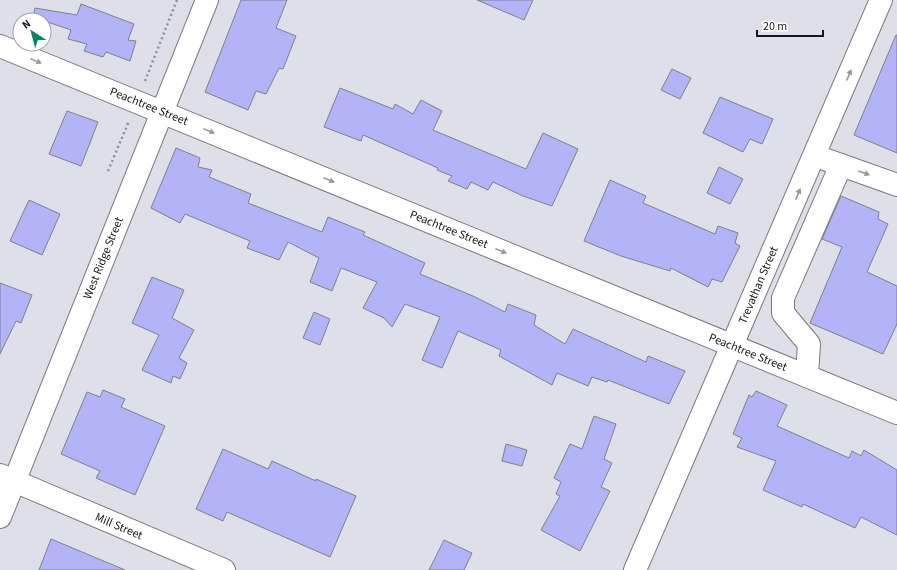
<svg xmlns="http://www.w3.org/2000/svg" width="897" height="570" viewBox="0 0 897 570" font-family="'Source Sans 3',sans-serif">
	<style>
		.building { fill: #b3b3f8; stroke: #80808a }
		.lines { fill: none; stroke-linecap: round; stroke-linejoin: round }
		.minor-casing { stroke: #787882; stroke-width: 24 }
		.major-casing { stroke: #787882; stroke-width: 24 }
		.path { stroke: #8f8f97; stroke-width: 2.5; stroke-dasharray: 2 3; stroke-linecap: butt }
		.minor { stroke: #fff; stroke-width: 22 }
		.major { stroke: #fff; stroke-width: 22 }
		.oneway { fill: #979798 }
		.labels { text-anchor: middle; stroke-width: 3; stroke-linejoin: round; paint-order: stroke }
		.street-label { font-size: 12px; fill: #17171b; stroke: #fff }
	</style>
	<rect width="100%" height="100%" fill="#dfdfea"/>
	<g class="building">
		<path d="M241,0H287L276,28L296,36L283,69L279,68L266,94L256,91L248,110L205,92Z"/>
		<path d="M477,0H533L524,20Z"/>
		<path d="M81,4L134,24L128,40L136,41L130,61L106,52L103,57L84,51L87,44L68,39L71,30L33,17L35,8L77,15Z"/>
		<path d="M896,35H897V153L854,135Z"/>
		<path d="M672,69L691,78L680,99L661,90Z"/>
		<path d="M340,88L393,109L395,104L413,114L421,100L442,111L433,130L526,169L543,133L578,149L552,206L523,196L493,182L488,190L471,182L467,189L448,181L452,176L437,170L438,168L363,135L361,141L324,127Z"/>
		<path d="M720,97L773,119L762,144L750,139L743,152L703,133Z"/>
		<path d="M67,111L98,122L81,166L49,154Z"/>
		<path d="M176,148L200,158L198,167L212,170L209,177L251,194L248,203L322,232L328,217L365,232L363,235L425,263L420,274L473,296L505,312L508,304L536,315L534,325L565,344L573,329L646,362L648,356L685,371L669,404L608,380L607,382L592,377L588,386L557,373L552,385L499,356L501,350L458,331L442,368L422,360L440,317L405,304L392,327L384,318L363,308L377,282L341,268L332,291L310,282L319,258L288,242L279,260L247,248L250,241L185,214L180,223L151,208Z"/>
		<path d="M719,167L743,179L730,204L707,193Z"/>
		<path d="M610,180L646,196L643,203L715,234L718,226L738,233L735,243L740,246L722,282L712,279L708,287L671,268L670,271L621,256L584,241Z"/>
		<path d="M841,196L879,212L878,219L888,224L867,272L897,286V324L883,354L810,323L842,247L822,239Z"/>
		<path d="M29,200L60,214L42,255L10,241Z"/>
		<path d="M152,277L184,290L172,318L194,330L179,358L187,363L180,379L173,376L171,383L142,370L159,335L132,323Z"/>
		<path d="M0,283L32,295L21,323L16,321L0,354Z"/>
		<path d="M314,312L330,319L320,345L303,338Z"/>
		<path d="M103,390L125,399L121,407L165,426L135,495L96,478L100,471L61,454L87,392L100,397Z"/>
		<path d="M756,391L787,405L777,426L849,458L852,451L861,456L864,450L897,470V535L861,517L855,528L803,504L802,507L763,490L776,461L737,447L742,438L733,434L749,395L752,397Z"/>
		<path d="M594,416L616,424L604,459L612,463L601,487L610,491L580,551L541,530L560,496L556,494L561,482L554,478L570,444L582,449Z"/>
		<path d="M506,444L527,450L522,466L502,461Z"/>
		<path d="M223,449L268,469L272,461L316,481V479L356,496L330,557L227,512L223,521L196,509Z"/>
		<path d="M51,539L125,570H39Z"/>
		<path d="M444,540L472,553L464,570H429Z"/>
	</g>
	<g class="lines">
		<g class="minor-casing">
			<g id="minor">
				<path d="M827,160L897,185"/>
				<path d="M807,376L809,344L783,313V298L841,165"/>
				<path d="M0,475L224,570"/>
				<path d="M0,517L207,0"/>
				<path d="M635,570L881,0"/>
			</g>
		</g>
		<g class="major-casing">
			<path id="major" d="M0,46L897,413"/>
		</g>
		<g class="path">
			<path d="M145,81L177,0"/>
			<path d="M108,171L129,121"/>
		</g>
		<use href="#minor" class="minor"/>
		<use href="#major" class="major"/>
	</g>
	<defs><path id="oneway-solid" d="M-6-.8H1V-3.2L6.5 0L1 3.2V.8H-6Z"/></defs>
	<g class="oneway">
		<use href="#oneway-solid" transform="translate(36 61) rotate(22)"/>
		<use href="#oneway-solid" transform="translate(849 75) rotate(-67)"/>
		<use href="#oneway-solid" transform="translate(209 131) rotate(22)"/>
		<use href="#oneway-solid" transform="translate(864 173) rotate(20)"/>
		<use href="#oneway-solid" transform="translate(329 180) rotate(22)"/>
		<use href="#oneway-solid" transform="translate(798 194) rotate(-67)"/>
		<use href="#oneway-solid" transform="translate(501 251) rotate(22)"/>
	</g>
	<g class="labels">
		<g class="street-label">
			<text transform="translate(149 106) rotate(22)" y="4">Peachtree Street</text>
			<text transform="translate(449 229) rotate(22)" y="4">Peachtree Street</text>
			<text transform="translate(103 258) rotate(-68)" y="4">West Ridge Street</text>
			<text transform="translate(758 285) rotate(-67)" y="4">Trevathan Street</text>
			<text transform="translate(748 352) rotate(22)" y="4">Peachtree Street</text>
			<text transform="translate(119 526) rotate(23)" y="4">Mill Street</text>
		</g>
	</g>
	<g transform="translate(32 32) rotate(324)"><circle r="19" fill="#ffffff" stroke="#a2a2a4"/>
	<path d="M0-3L7 15L0 10L-7 15Z" fill="#058466"/>
	<text y="-6" font-size="11" font-weight="bold" text-anchor="middle" fill="#17171b">N</text>
	</g>
	<path d="M757 30v6h66v-6" fill="none" stroke="#17171b" stroke-width="2"/>
	<text x="763" y="30" font-size="12" fill="#17171b" stroke="#ffffff" stroke-width="3" paint-order="stroke">20 m</text>
</svg>
